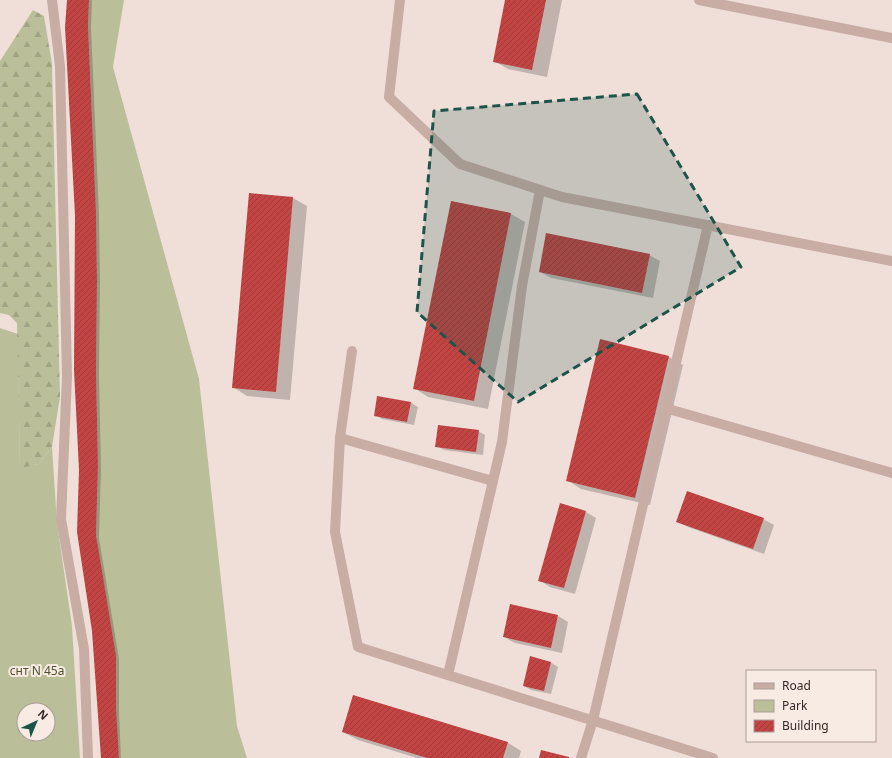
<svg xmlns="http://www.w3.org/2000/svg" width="892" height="758" viewBox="0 0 892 758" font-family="'Noto Sans',sans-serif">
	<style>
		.green { fill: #bbbf99; fill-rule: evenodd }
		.forest { fill: url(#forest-firs) }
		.shadow { fill: #0003 }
		.building { fill: url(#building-hatch) }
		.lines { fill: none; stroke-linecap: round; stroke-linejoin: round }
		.minor { stroke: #c8ada5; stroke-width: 10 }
		.marked { fill: #1d544a; fill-opacity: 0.2; stroke: #1d544a; stroke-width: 3; stroke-dasharray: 8 5; stroke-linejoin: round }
		.labels { text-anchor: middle; stroke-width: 4; stroke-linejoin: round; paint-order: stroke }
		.park-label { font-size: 12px; fill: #4c512b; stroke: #f8ebe4 }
	</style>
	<defs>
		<pattern id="forest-firs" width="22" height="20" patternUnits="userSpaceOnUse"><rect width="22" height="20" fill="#bbbf99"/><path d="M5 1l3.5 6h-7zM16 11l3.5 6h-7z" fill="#a1a484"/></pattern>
		<pattern id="building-hatch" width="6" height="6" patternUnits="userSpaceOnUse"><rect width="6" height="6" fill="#c24544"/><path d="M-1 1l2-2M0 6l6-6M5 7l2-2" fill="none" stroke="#9e3a39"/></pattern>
	</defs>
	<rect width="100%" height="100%" fill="#f0dfd9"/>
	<g class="green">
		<path d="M89,0H124L113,67L199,379L237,726L247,758H119L96,535L98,466L96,371L97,280L96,212L88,25Z"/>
		<path d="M0,328L18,334L20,467L39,464L52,447L57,523L72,626L80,758H0ZM24,710H48V734H24Z"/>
	</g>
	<path class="forest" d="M33,10L44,16L52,64L60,397L52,447L39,464L20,468L17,323L9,315L0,313V61Z"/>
	<g class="shadow">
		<path d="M68,0H92L91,27L99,214L100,282L99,373L101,469L99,538L119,659V711L121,758H102L80,470L76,216Z"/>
		<path d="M506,0H562L547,77L508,69L494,61Z"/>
		<path d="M293,198L307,206L290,400L247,396L233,387Z"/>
		<path d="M452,202L511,214L525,222L488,409L428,397L414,388Z"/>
		<path d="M649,255L660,261L653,298L551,278L540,272Z"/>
		<path d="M600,341L669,357L683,365L650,505L581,489L567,480Z"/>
		<path d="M410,402L418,407L414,425L382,419L375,415Z"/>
		<path d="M478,431L485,435L483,455L444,450L437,446Z"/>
		<path d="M586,512L596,518L575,594L550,587L539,580Z"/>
		<path d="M763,519L774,525L764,554L688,527L677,521Z"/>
		<path d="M558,616L568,622L562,653L515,643L504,637Z"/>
		<path d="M550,662L558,667L551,694L531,690L524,686Z"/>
		<path d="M343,732L507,742L521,751L519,758H417L358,740Z"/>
	</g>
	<g class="building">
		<path d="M67,0H89L88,25L96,212L97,280L96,371L98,466L96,535L116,656V709L119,758H101L92,631L77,532L79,470L74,370L75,216L65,27Z"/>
		<path d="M505,0H546L532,70L493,62Z"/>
		<path d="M249,193L293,197L276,392L232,388Z"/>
		<path d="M451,201L511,213L474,401L413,389Z"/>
		<path d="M546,233L650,254L642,293L539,272Z"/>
		<path d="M600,339L669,356L635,498L566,481Z"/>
		<path d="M377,396L411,402L407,422L374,416Z"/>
		<path d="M438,425L479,430L476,452L435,447Z"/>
		<path d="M687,491L764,518L753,549L676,522Z"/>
		<path d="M560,503L586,511L564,588L538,581Z"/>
		<path d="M510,604L558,615L551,648L503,637Z"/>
		<path d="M530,656L551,662L544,691L523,686Z"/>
		<path d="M353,695L508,742L503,758H427L342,732Z"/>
		<path d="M541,750L569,757V758H539Z"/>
	</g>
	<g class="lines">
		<g class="minor">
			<path d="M52,0L60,66L67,376L61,519L84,649L88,758"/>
			<path d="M400,0L389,97L460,164L562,197L892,261"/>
			<path d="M699,0L892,38"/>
			<path d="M352,351L340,438L335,532L358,647L713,758"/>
			<path d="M665,408L892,473"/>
			<path d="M340,438L493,481"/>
			<path d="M448,675L502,442L522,286L540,190"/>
			<path d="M581,758L593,720L708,225"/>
		</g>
	</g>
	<path class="marked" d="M637,94L741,267L518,402L417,312L434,111Z"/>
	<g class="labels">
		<g class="park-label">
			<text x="37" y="675">снт N 45а</text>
		</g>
	</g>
	<rect x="746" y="670" width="130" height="72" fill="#f8ebe4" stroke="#aa9d98"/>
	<rect x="754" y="683" width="20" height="6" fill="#c8ada5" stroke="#aa9d98"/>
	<text x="782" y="690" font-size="12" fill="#342726">Road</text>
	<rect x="754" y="700" width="20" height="12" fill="#bbbf99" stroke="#aa9d98"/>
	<text x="782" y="710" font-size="12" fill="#342726">Park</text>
	<rect x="754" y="720" width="20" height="12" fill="url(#building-hatch)" stroke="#aa9d98"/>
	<text x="782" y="730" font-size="12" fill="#342726">Building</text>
	<g transform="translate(36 722) rotate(44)"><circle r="19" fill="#f8ebe4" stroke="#aa9d98"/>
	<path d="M0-3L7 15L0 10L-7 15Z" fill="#1d544a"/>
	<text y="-6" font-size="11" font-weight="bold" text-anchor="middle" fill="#342726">N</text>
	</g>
</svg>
